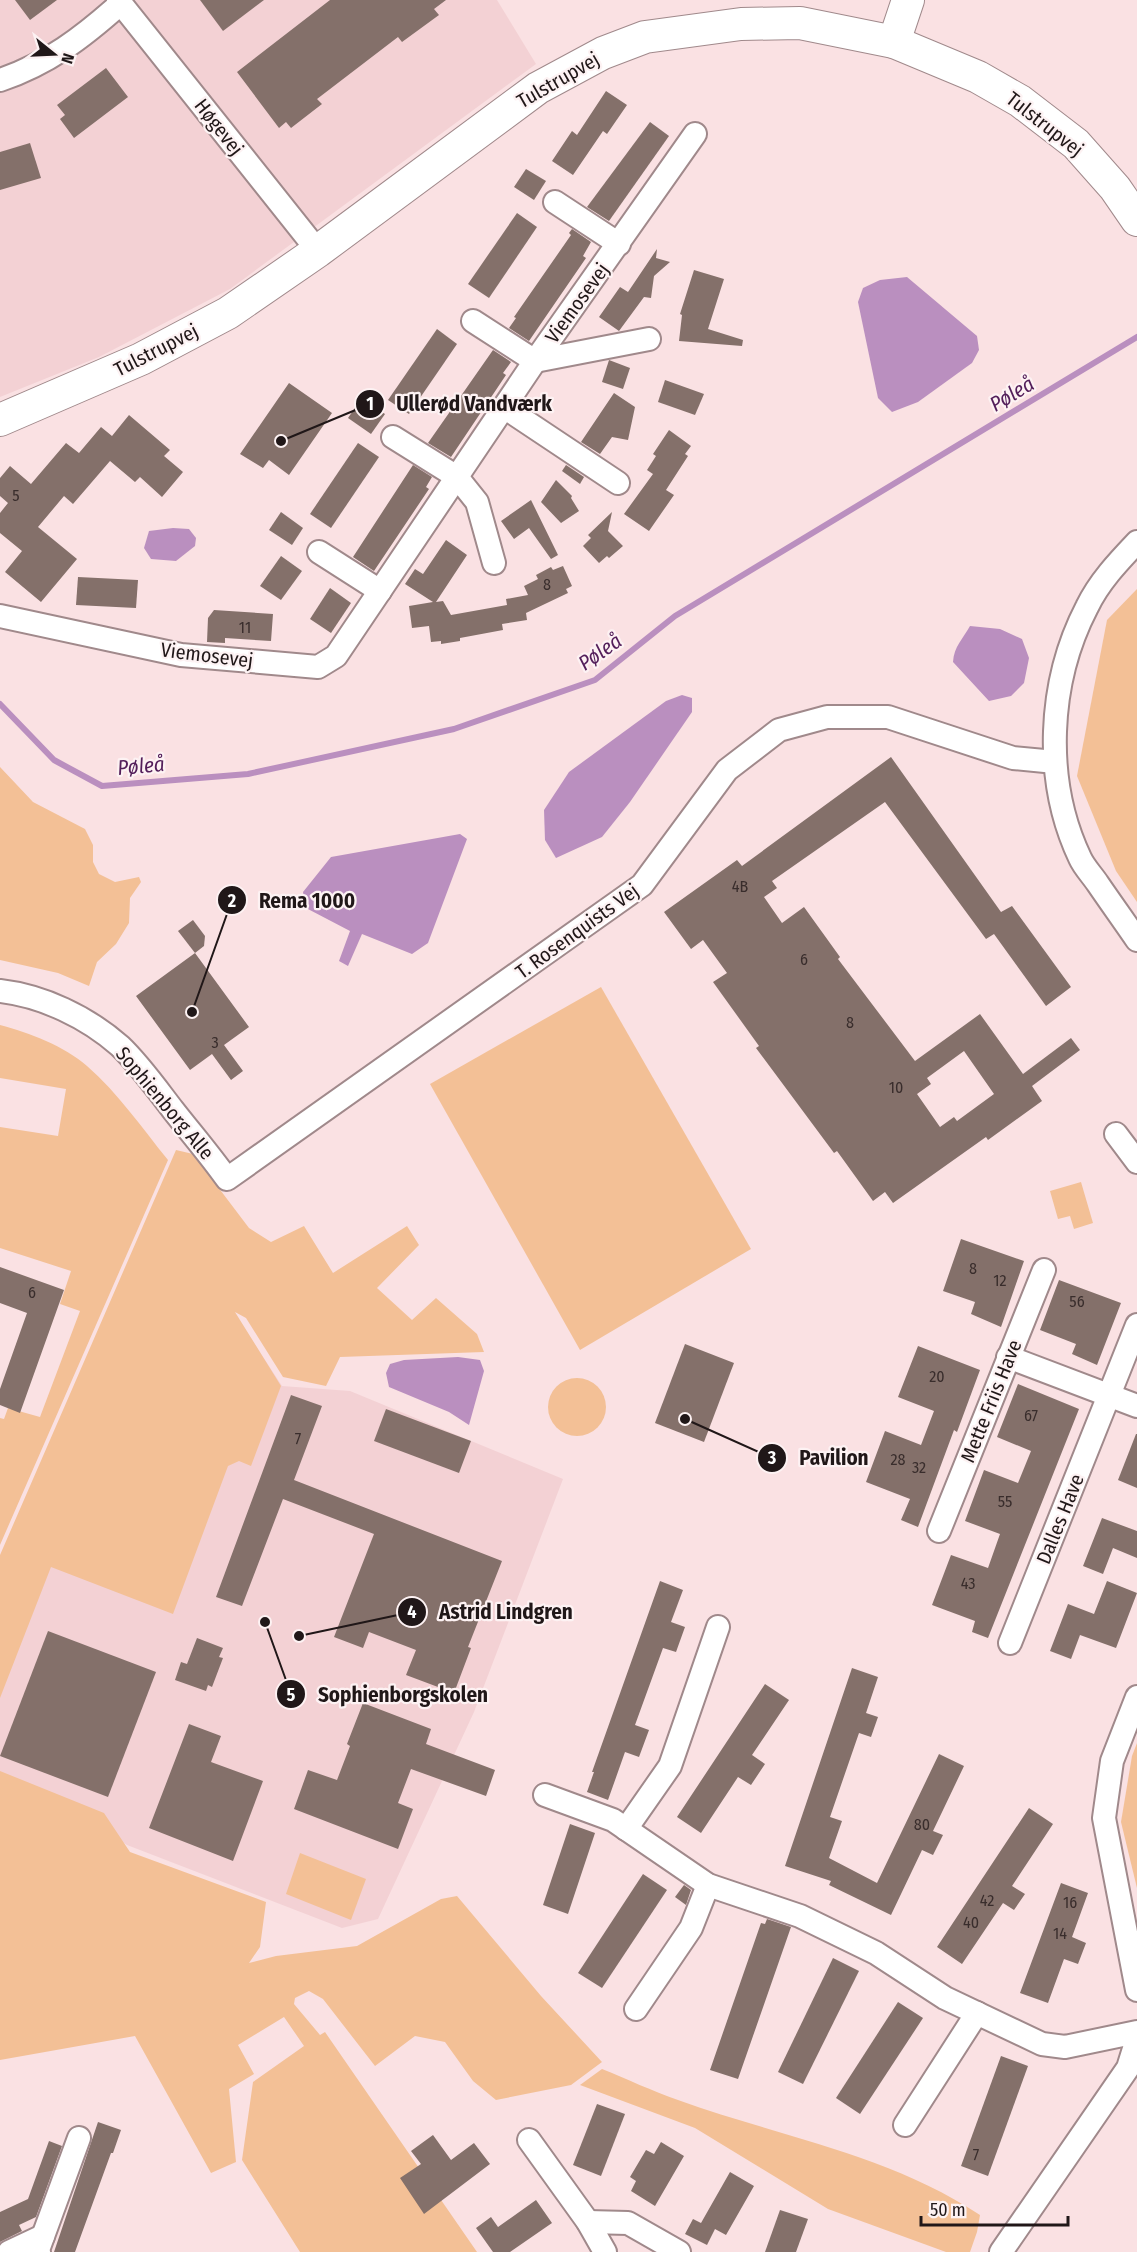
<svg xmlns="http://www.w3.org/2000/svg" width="1137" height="2252" viewBox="0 0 1137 2252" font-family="'Fira Sans Condensed',sans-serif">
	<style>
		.built { fill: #f3d1d4 }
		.green { fill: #f3c096 }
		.water { fill: #ba8fbf }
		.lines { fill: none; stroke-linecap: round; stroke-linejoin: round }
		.stream { stroke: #ba8fbf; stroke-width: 6 }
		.building { fill: #84706a; fill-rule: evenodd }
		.street-casing { stroke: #a0898b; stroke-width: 26 }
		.secondary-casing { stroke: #a0898b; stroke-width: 34 }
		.street { stroke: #fff; stroke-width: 22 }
		.secondary { stroke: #fff; stroke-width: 32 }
		.labels { text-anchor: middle; stroke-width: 4.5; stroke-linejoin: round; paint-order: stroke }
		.number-label { font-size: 16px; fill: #392d2c }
		.street-label { font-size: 20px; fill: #201718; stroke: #fdf2f3 }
		.water-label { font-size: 21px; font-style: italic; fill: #531e5a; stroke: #fdf2f3 }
		.leader { fill: none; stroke: #201718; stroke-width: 2 }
		.callout-dot { fill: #201718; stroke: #fdf2f3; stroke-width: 2 }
		.mark-label { font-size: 18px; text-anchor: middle; font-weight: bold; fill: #fff }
		.callout-label { font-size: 21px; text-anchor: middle; font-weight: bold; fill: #201718; stroke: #fdf2f3; stroke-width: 4.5; stroke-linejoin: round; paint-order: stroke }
	</style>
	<rect width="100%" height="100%" fill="#fae1e3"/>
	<g class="built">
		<path d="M0,0H497L536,64L230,289L99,357L0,397Z"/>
		<path d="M213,1280L282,1386L350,1391L563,1479L474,1712L378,1919L342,1928L127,1845L70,1809L0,1778V1680L45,1564Z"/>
	</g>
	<g class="green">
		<path d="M1137,589V902L1116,871L1077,776L1107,620Z"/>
		<path d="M0,767L33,802L85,829L93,845V862L99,874L115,882L139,877L141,882L130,898L129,923L116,944L97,962L89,986L58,973L0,960Z"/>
		<path d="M601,987L751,1249L580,1350L430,1084Z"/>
		<path d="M0,1025C30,1033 64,1046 87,1066C118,1093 142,1128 168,1160L0,1545V1418L4,1419L8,1408L40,1417L80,1311L60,1304L71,1271L0,1248V1127L58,1136L66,1089L0,1078Z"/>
		<path d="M176,1150L193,1154L249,1228L271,1242L304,1226L333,1273L407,1226L419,1245L377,1288L412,1320L436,1298L477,1334L484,1352L340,1357L326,1386L283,1377L246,1318L235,1312L281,1386L251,1466L239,1461L228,1466L173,1614L51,1567L0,1698V1555Z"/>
		<path d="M1081,1182L1093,1223L1074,1229L1070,1216L1058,1219L1050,1191Z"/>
		<circle cx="577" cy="1407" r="29"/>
		<path d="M1137,1743V1888L1121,1822L1132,1756Z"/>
		<path d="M0,1771L104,1813L130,1852L266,1902L260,1947L249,1963L276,1956L357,1946L441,1899L457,1896L541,1996L602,2062L571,2085L496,2100L473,2081L445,2042L415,2036L375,2066L323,1999L309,1991L295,1998L294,2004L320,2035L325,2032L477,2252H300L242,2160L253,2082L304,2046L284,2017L238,2045L254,2074L229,2089L236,2162L211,2173L135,2036L0,2060Z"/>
		<path d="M300,1853L366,1879L351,1920L286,1894Z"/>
		<path d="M602,2069C627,2079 652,2091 678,2100C780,2137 888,2154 980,2215L977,2232L970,2252H946L828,2209L695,2128L580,2085Z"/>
	</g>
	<g class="water">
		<path d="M907,277L977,336L979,350L972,363L918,402L892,412L878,398L858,302L863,288L880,280Z"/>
		<path d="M173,528L189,529L196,538L195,546L176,561L151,559L144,548L149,531Z"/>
		<path d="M970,626L1000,629L1022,639L1029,658L1024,683L1011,696L989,701L953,662C954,646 963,639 970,626Z"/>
		<path d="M682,695L692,698V712L630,802L602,837L556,858L545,840L544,810L569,772L666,701Z"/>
		<path d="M460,834L467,839L428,943L412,954L362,934L348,966L339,961L350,931L306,908L303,892L331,857Z"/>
		<path d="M458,1357L480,1360L484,1371L469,1425L449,1412L389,1387L386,1373L390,1364L404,1360Z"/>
	</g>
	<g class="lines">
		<path class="stream" d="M0,704L54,760L102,786L248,774L454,729L595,680L675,616L1137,337"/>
	</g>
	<g class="building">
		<path d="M15,0H57L30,20Z"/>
		<path d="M200,0H264L223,31Z"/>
		<path d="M330,0H446L434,9L439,15L402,42L398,37L317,99L322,104L291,128L286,122L279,128L237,72Z"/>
		<path d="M106,68L128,97L74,138L60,119L65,115L57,105Z"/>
		<path d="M606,91L627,105L607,134L603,131L573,175L552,161L572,131L577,135Z"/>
		<path d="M650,122L669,136L609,221L587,207Z"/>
		<path d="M30,143L41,178L0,190V152Z"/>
		<path d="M526,169L546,181L534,200L514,187Z"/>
		<path d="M517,213L537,227L489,298L468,284Z"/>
		<path d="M572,229L591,242L583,256L586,258L529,341L509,328L516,318L514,317L571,235L569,233Z"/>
		<path d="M657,249L656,258L670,262L654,276L651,298L644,297L619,331L599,317L620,287L628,292Z"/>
		<path d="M694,270L724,279L708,329L743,340L742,346L679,341L682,315L680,314Z"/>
		<path d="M437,329L457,344L409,414L388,400Z"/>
		<path d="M493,350L511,362L503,373L506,375L451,457L428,443Z"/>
		<path d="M609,360L630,368L623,389L602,382Z"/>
		<path d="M665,380L704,394L695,415L658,402Z"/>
		<path d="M289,383L332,413L289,475L269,460L263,468L240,454Z"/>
		<path d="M614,393L635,407L628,440L612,437L600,454L581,442Z"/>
		<path d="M361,399L385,414L371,434L348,418Z"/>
		<path d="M129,415L170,450L164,456L183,472L162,497L140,477L135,482L110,461L73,504L64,496L38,527L77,559L41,602L5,572L22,551L0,533V513L8,503L0,496V478L10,466L31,484L66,443L79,453L101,427L112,436Z"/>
		<path d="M669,430L691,446L685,454L688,456L666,490L674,495L649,531L624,514L653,474L647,470L656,456L653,454Z"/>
		<path d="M358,443L379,457L331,528L310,514Z"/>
		<path d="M413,465L432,477L426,487L429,489L374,571L353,557Z"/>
		<path d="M566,465L584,477L580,484L562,471Z"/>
		<path d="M556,480L572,496L571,498L579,511L561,523L541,502Z"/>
		<path d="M531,500L558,555L551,559L529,528L514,539L501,521Z"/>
		<path d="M281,512L303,528L292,545L269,530Z"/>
		<path d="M612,512L608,531L623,546L609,558L607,556L599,563L583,546L591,538L588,535Z"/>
		<path d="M446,540L467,555L436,602L443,601L451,615L507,605L506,599L528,595L524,586L538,579L536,575L551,567L553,570L563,566L572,586L566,589L568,593L526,613L527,620L502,624L503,630L460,638V641L441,644V641L431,642L429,626L412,628L409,606L433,602L405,584L415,569L423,574Z"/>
		<path d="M281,556L302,571L281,600L260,586Z"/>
		<path d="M78,577L138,580L136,608L76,605Z"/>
		<path d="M330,588L351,603L331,633L310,619Z"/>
		<path d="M214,610L273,614L271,641L225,638V643L207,642L208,618Z"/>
		<path d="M891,757L1001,912L1012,906L1071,987L1046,1006L994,934L986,939L885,802L772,881L777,888L764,897L782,923L804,907L840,957L838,959L915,1061L980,1014L1023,1074L1071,1038L1080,1050L1032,1086L1042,1101L988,1140L986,1137L893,1203L885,1192L873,1201L837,1151L834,1153L756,1048L759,1046L713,982L727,973L703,940L691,949L664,912L737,860L742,866ZM964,1051L994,1094L957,1121L954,1117L940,1127L917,1094L931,1084L927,1078Z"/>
		<path d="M193,920L205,936L204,946L195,953L178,931Z"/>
		<path d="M195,953L249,1027L224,1045L243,1071L231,1080L212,1054L190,1070L136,996Z"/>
		<path d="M961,1239L1024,1261L1001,1327L971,1314L975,1302L943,1291Z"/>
		<path d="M0,1267L64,1290L20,1413L0,1405V1389L27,1313L0,1303Z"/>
		<path d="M1059,1280L1121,1303L1097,1365L1072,1354L1076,1344L1040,1330Z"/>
		<path d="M685,1344L734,1363L704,1442L655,1423Z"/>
		<path d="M918,1346L980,1370L957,1432L954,1430L918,1527L901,1520L910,1499L866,1482L885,1431L921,1445L934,1411L898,1397Z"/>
		<path d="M1018,1384L1079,1409L988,1638L972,1632L975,1621L932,1605L951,1555L988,1568L1000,1534L965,1521L984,1470L1018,1483L1031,1451L997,1437Z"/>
		<path d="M291,1395L322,1406L294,1480L502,1561L468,1647L471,1648L454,1693L406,1675L416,1650L369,1632L363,1648L334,1637L374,1534L283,1499L242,1606L216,1597Z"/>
		<path d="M386,1409L471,1441L459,1473L374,1441Z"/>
		<path d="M1136,1434H1137V1488L1118,1480Z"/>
		<path d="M1102,1518L1137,1531V1558L1113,1548L1103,1574L1083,1566Z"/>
		<path d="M660,1581L683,1590L671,1622L685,1627L676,1652L663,1648L635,1725L649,1730L639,1757L625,1752L608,1800L587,1792L594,1772H592Z"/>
		<path d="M1107,1581L1137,1593L1116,1648L1080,1635L1071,1659L1050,1651L1068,1604L1094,1614Z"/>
		<path d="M48,1631L156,1672L108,1797L0,1756Z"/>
		<path d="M197,1638L223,1648L219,1657L223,1658L212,1687L208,1685L206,1691L175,1680L181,1662L187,1664Z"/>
		<path d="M852,1668L878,1677L866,1713L878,1717L871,1737L859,1733L830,1817L842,1821L829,1858L877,1883L939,1754L964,1766L933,1831L943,1835L933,1855L922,1850L891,1915L829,1885L831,1881L785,1866Z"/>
		<path d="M765,1684L789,1700L752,1755L765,1764L751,1785L738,1777L701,1833L677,1817Z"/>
		<path d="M363,1703L431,1729L426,1744L495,1770L486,1796L411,1769L398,1803L413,1809L398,1849L294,1809L308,1770L337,1780L350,1746L347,1744Z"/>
		<path d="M189,1724L221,1736L211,1762L263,1781L233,1861L149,1828Z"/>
		<path d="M1029,1808L1053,1824L1012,1886L1025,1894L1014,1910L1003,1903L962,1964L937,1947Z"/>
		<path d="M570,1824L595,1833L568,1914L543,1905Z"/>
		<path d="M643,1874L667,1890L602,1988L578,1973Z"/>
		<path d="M1061,1883L1088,1893L1072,1937L1086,1943L1078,1964L1064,1959L1048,2003L1020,1993Z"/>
		<path d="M684,1885L691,1890L686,1905L675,1897Z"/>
		<path d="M767,1919L791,1927L738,2079L710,2070L761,1923L765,1924Z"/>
		<path d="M833,1958L859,1971L803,2084L778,2072Z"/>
		<path d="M898,2002L923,2018L860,2114L836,2098Z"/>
		<path d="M1001,2056L1028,2066L988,2176L961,2166Z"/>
		<path d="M597,2104L625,2114L601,2176L573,2165Z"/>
		<path d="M98,2122L121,2130L113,2153H111L75,2252H54Z"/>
		<path d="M433,2135L451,2160L474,2143L490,2164L424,2214L400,2178L421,2164L411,2151Z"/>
		<path d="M49,2141L62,2146L36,2217L19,2225L22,2231L0,2242V2212L28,2199Z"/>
		<path d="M661,2142L684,2156L655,2206L631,2191L636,2181L630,2177L646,2150L654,2154Z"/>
		<path d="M730,2172L754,2186L726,2235L715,2229L707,2245L685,2234L693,2219L701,2223Z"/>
		<path d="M536,2200L552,2223L510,2252H493L476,2228L491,2217L498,2227Z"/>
		<path d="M780,2210L808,2219L796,2252H765Z"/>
	</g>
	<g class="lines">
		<g class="street-casing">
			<g id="street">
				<path d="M118,0L318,251"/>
				<path d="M0,80C48,64 83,37 120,4"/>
				<path d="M555,202L619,244"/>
				<path d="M473,321L535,361L649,339"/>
				<path d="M504,407L618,483"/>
				<path d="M393,437L457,477L477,502L494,563"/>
				<path d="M1137,542C1118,562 1099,582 1087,607C1048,682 1043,780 1080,858C1084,867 1092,875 1098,884C1111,903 1124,921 1137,940"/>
				<path d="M319,552L380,591"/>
				<path d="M0,616L181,655L318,667L336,656L535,361L695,134"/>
				<path d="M0,991C43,996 87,1017 120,1046C140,1065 156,1088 173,1110C191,1133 210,1155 227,1179L642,885L727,770L779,730L827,717H888L1013,758L1055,762"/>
				<path d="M1116,1134L1137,1162"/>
				<path d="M1008,1357L1137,1406"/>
				<path d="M939,1531L1044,1270"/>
				<path d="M1010,1643L1137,1325"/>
				<path d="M1137,1697L1112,1761L1104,1818L1137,1990"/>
				<path d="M545,1795L613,1820L708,1885L800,1916L876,1953L945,1998L1042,2044L1065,2047L1137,2032"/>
				<path d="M626,1829L670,1766L718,1627"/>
				<path d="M636,2009L691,1928L708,1885"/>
				<path d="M905,2125L977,2013"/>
				<path d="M529,2140L588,2222L605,2252"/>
				<path d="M588,2222L628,2223L679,2252"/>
				<path d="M9,2252L43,2236"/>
				<path d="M39,2252L38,2250L79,2138"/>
				<path d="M1001,2252L1128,2068L1137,2039"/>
			</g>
		</g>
		<g class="secondary-casing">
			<g id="secondary">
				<path d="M894,42L908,0"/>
				<path d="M0,420L141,359L228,313L318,251L538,88L603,53L645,37L741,24L800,23L894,42L978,77L1020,101L1076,144L1115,188L1137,220"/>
			</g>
		</g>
		<use href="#street" class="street"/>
		<use href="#secondary" class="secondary"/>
	</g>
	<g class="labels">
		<g class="number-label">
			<text x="16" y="501">5</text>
			<text x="547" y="590">8</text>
			<text x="245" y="633">11</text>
			<text x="740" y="892">4B</text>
			<text x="804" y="965">6</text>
			<text x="850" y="1028">8</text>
			<text x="215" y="1048">3</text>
			<text x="896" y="1093">10</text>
			<text x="973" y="1274">8</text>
			<text x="1000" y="1286">12</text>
			<text x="32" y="1298">6</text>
			<text x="1077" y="1307">56</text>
			<text x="937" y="1382">20</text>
			<text x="1031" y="1421">67</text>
			<text x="298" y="1444">7</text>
			<text x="898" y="1465">28</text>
			<text x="919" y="1473">32</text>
			<text x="1005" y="1507">55</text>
			<text x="968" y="1589">43</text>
			<text x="922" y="1830">80</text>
			<text x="987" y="1906">42</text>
			<text x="1070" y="1908">16</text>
			<text x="971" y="1928">40</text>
			<text x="1060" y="1939">14</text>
			<text x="976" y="2160">7</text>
		</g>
		<g class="street-label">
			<text transform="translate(558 80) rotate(-30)" y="7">Tulstrupvej</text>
			<text transform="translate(1045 124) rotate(38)" y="7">Tulstrupvej</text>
			<text transform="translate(219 127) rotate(52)" y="7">Høgevej</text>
			<text transform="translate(577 303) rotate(-54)" y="7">Viemosevej</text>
			<text transform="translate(156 350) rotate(-27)" y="7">Tulstrupvej</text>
			<text transform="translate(207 655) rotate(7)" y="7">Viemosevej</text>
			<text transform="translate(577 931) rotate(-36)" y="7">T. Rosenquists Vej</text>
			<text transform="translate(165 1103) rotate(50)" y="7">Sophienborg Alle</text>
			<text transform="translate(991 1401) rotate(-68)" y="7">Mette Friis Have</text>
			<text transform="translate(1060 1519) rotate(-68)" y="7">Dalles Have</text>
		</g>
		<g class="water-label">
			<text transform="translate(1012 394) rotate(-31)" y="7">Pøleå</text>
			<text transform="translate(600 652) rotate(-35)" y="7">Pøleå</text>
			<text transform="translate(141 766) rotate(-5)" y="7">Pøleå</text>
		</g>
	</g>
	<path class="leader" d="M281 441L370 404M192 1012L232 900M685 1419L772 1458M299 1636L412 1612M265 1622L291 1694"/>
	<g class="callout-dot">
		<circle cx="281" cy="441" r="6"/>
		<circle cx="192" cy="1012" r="6"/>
		<circle cx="685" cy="1419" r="6"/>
		<circle cx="299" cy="1636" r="6"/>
		<circle cx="265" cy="1622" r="6"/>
		<circle cx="370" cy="404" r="15"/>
		<circle cx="232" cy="900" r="15"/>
		<circle cx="772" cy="1458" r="15"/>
		<circle cx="412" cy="1612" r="15"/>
		<circle cx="291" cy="1694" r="15"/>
	</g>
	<g class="mark-label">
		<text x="370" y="410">1</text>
		<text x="232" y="907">2</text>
		<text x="772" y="1464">3</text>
		<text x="412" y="1618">4</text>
		<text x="291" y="1701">5</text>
	</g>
	<g class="callout-label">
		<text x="474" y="411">Ullerød Vandværk</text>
		<text x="307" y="908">Rema 1000</text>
		<text x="834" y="1465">Pavilion</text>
		<text x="506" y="1619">Astrid Lindgren</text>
		<text x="403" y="1702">Sophienborgskolen</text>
	</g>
	<g transform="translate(54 54) rotate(108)" stroke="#fdf2f3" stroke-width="4.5" paint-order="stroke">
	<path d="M0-4.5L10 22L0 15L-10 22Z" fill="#201718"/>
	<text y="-9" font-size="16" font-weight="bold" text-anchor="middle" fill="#201718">N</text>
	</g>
	<path d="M921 2216v9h147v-9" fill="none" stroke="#201718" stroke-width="3"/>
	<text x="930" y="2216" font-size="18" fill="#201718" stroke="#fdf2f3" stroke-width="4.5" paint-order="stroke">50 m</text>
</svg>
